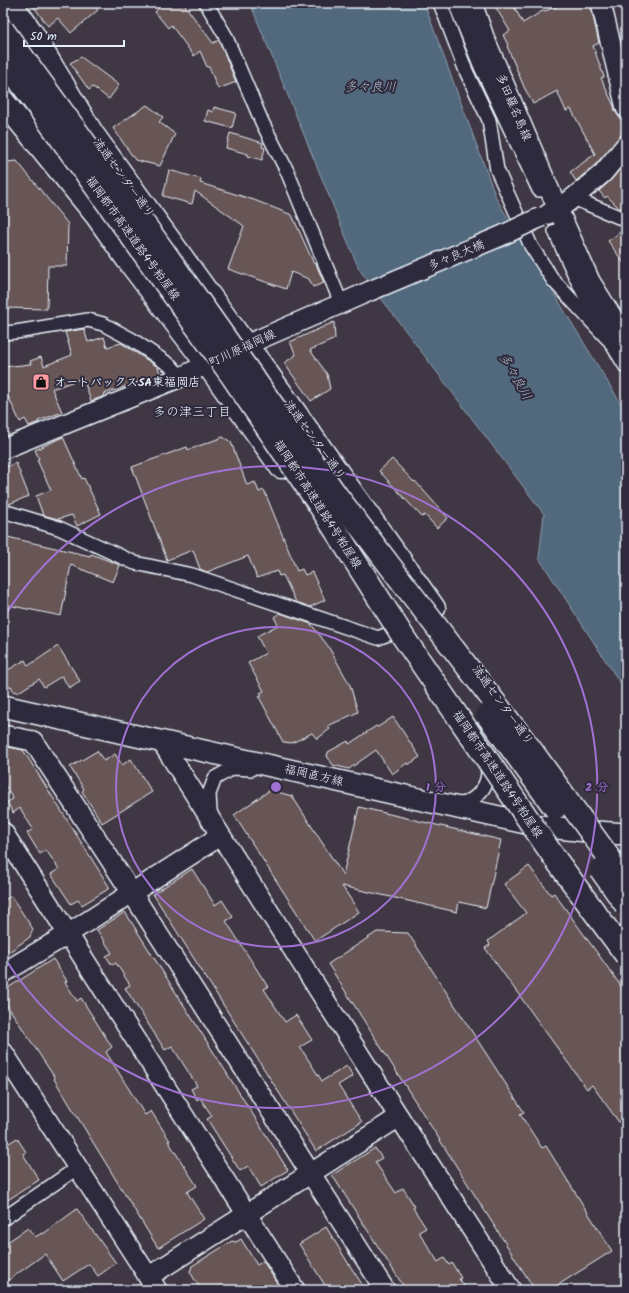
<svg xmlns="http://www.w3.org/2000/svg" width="629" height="1293" viewBox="0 0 629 1293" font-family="Kalam,'Klee One',sans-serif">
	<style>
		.water { fill: #51677d; stroke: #8d9eae }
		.building { fill: #685656; stroke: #e8f1f8 }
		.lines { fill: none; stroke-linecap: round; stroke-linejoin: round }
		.street-casing { stroke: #e8f1f8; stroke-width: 16 }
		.secondary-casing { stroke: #e8f1f8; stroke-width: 22 }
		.primary-casing { stroke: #e8f1f8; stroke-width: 24 }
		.highway-casing { stroke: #e8f1f8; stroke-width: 25 }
		.street { stroke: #2f2a3d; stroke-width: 13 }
		.secondary { stroke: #2f2a3d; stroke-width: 19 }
		.primary { stroke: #2f2a3d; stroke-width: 21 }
		.highway { stroke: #2f2a3d; stroke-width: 22 }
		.secondary-bridge-casing { stroke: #e8f1f8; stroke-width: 22; stroke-linecap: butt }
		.highway-bridge-casing { stroke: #e8f1f8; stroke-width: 25; stroke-linecap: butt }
		.secondary-bridge { stroke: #2f2a3d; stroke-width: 19 }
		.highway-bridge { stroke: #2f2a3d; stroke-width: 22 }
		.ring { fill: none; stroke: #a171d3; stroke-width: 2 }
		.labels { text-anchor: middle; stroke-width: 4; stroke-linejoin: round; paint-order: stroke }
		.street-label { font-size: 12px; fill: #e8f1f8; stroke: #2f2a3d }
		.poi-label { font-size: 12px; font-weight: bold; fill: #e8f1f8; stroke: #2f2a3d; text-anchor: start }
		.water-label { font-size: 13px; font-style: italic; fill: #acbac7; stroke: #2f2a3d }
		.neighbourhood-label { font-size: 13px; fill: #e8f1f8; stroke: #2f2a3d }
		.centre { fill: #a171d3; stroke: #2f2a3d; stroke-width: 2 }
		.ring-label { font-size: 12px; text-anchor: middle; font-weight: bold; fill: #a171d3; stroke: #2f2a3d; stroke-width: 4; stroke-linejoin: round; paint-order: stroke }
	</style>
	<rect width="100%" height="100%" fill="#403744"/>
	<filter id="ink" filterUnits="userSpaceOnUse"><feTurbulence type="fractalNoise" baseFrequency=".025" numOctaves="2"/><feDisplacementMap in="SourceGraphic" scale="8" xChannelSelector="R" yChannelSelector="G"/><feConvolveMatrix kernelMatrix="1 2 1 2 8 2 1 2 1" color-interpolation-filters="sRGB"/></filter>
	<g filter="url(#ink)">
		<path class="water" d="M250,3H424L497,200L626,412V692L539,558L544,514L359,269Z"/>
		<g class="building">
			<path d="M31,3H92L98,10L71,33L58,18L48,26Z"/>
			<path d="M155,3H183L213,43L219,40L236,82L218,89L209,67H207L200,51L194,56L171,25L168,28L155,12L159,8Z"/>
			<path d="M493,3H512L523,23L544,10L545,11L566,3H590L599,43L593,46L604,77L601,78L614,106L615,111L623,123V128L621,136L595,165L576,181L570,172L595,154L571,109L566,111L557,91L533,104L524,87L507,46L508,45L503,35L510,31Z"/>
			<path d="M81,57L119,85L109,99L93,87L89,90L70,63Z"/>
			<path d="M147,105L163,117L159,122L175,134L160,166L135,160L113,128Z"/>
			<path d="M214,107L236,113L232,128L205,121L208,110L213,112Z"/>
			<path d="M230,133L263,143L262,147L265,148L262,160L248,156V154L226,148Z"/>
			<path d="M17,161L68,224L67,266H48L47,309L3,308V259H5L7,162Z"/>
			<path d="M626,162V211L619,208L607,196L605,198L599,191L611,180Z"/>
			<path d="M169,170L201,179L200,183L254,200L292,215L314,264H316L324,283L313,287L309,279L291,272L286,289L228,269L244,226L195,191L192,204L163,196Z"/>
			<path d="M626,228V266L608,241Z"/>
			<path d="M334,322L335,339L310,350L327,374L330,389L311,401L284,363L296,355L290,342Z"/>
			<path d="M84,329L88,342L104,337L107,347L121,343L158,367L160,374L133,384L104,394L105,396L91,401L83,378L52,389L62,412L38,421L39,422L29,426L25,419L20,422L7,394L3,395V367L31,364L30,361L41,357L44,366L72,355L65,332Z"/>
			<path d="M63,437L82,479L84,478L101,514L77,526L72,515L58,519L43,515L36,496L51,490L37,460L39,459L35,450Z"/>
			<path d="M223,437L231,442L247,485L255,482L259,492L264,490L297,571L302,569L305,575L312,572L325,600L310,607L296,602L283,575L279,576L277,571L257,578L248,556L207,572L200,569L193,550L167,560L132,467L187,447L188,450Z"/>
			<path d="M392,459L414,482L415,481L448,518L437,528L425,515L422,517L379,471Z"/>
			<path d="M16,463L29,496L9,504L5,503L3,498V468Z"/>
			<path d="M3,536L90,556L91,554L120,565L113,582L71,565L61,616L3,604Z"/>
			<path d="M280,613L311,624L328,646L350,685L358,712L328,726L330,729L317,739L312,733L292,743L283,742L259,697L262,696L260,693L264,691L248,663L266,653L257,636L278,625L274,617Z"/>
			<path d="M58,646L80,681L69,688L62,676L44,687L39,679L17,693L16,691L14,692L11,686L3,691V673L25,660L28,666Z"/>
			<path d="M393,717L420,757L408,765L407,763L392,774L376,750L349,769L333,765L327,756L328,753V752L348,741L349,744L376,726L378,727Z"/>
			<path d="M3,746L23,750L110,888L82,905L78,900L71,904L51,874L59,869L46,850L40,854L27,833L33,829L20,808L13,813L7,802L13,799L3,782Z"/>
			<path d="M97,751L104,761L115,754L122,765L131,759L152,792L102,823L82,791L84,789L70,767Z"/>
			<path d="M270,790L292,796L343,875L359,807L501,840L486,908L459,902L457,912L342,886L359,912L315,941L234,815Z"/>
			<path d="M529,866L551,895L554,893L626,993V1132L592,1085L587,1089L485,948L490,945L488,941L526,913L504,884Z"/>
			<path d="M192,869L215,905L222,900L233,917L226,921L268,987L264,989L285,1022L296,1015L312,1040L300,1047L322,1081L347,1066L353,1076L338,1085L362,1122L316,1151L153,894Z"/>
			<path d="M11,896L33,929L30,937L9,952L3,943V901Z"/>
			<path d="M125,912L288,1170L261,1187L248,1166L240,1171L207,1119L212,1116L200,1098L197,1100L191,1089L197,1086L172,1046L165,1050L125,988L130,985L116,963L112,965L106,956L112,953L97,930Z"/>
			<path d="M377,932L408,933L524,1112L520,1114L542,1148L546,1146L612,1251L550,1290H535L328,964Z"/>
			<path d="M53,959L67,981L65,982L77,1001L81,998L112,1047L106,1052L145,1115L151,1111L170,1141H168L197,1186L187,1192L204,1219L158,1248L54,1079L55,1078L3,999V991Z"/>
			<path d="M17,1138L26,1152L23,1154L39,1180L3,1203V1147Z"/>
			<path d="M375,1148L382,1158L375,1162L396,1193L403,1188L415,1207L413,1208L426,1228L419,1232L438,1262L444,1258L449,1265L452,1263L461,1278L459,1279L467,1290H406L332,1175Z"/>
			<path d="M77,1209L116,1263L98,1276L89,1264L63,1281L45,1254L3,1284V1245L28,1228L35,1237L42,1233L43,1234Z"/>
			<path d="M326,1227L350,1266L366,1290H328L299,1244Z"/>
			<path d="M241,1239L257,1265L263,1261L277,1283L276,1288L272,1290H201L190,1272L192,1266L232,1241L236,1242Z"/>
		</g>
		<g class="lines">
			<g class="street-casing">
				<g id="street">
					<path d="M206,3L225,35L262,122L287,171L341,303"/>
					<path d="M440,3L466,71L489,120L497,170L531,246L553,280L607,338"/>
					<path d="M455,3L481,67L539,190"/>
					<path d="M573,198L626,220"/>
					<path d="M555,231C575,279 598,324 626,367"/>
					<path d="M3,333L16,332L88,320L103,324L131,339L171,366L181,377"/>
					<path d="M3,511L59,528L135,563L192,575L378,638L398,630"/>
					<path d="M456,804C460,804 465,804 468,802C483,794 493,777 485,761"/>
					<path d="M212,817L210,811L209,794L215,778L233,768L251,769"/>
					<path d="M3,1219L77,1168"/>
				</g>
			</g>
			<g class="secondary-casing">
				<g id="secondary">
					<path d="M472,3L484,37L546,182L590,281L626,339"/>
					<path d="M601,3L626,108"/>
					<path d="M548,214L559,209L573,198L603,173L626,145"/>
					<path d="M3,449L181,377L246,345L370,291"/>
					<path d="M3,735L33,741L132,893L385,1290"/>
					<path d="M161,741L399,1117L511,1290"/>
					<path d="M3,832L295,1290"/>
					<path d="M3,973L68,934L220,836"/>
					<path d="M3,1052L157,1290"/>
					<path d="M148,1277L399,1117"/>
				</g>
			</g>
			<g class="primary-casing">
				<path id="primary" d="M3,706L539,826L596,832L626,834"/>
			</g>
			<g class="highway-casing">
				<g id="highway">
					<path d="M11,3L32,33L92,133L239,336L260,363L434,608"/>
					<path d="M3,101L96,215L127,259L207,364L281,467"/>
				</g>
			</g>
			<use href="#street" class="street"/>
			<use href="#secondary" class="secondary"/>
			<use href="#primary" class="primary"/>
			<use href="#highway" class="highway"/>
			<g class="secondary-bridge-casing">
				<path id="secondary-bridge" d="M370,291L501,236L541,217"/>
			</g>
			<g class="highway-bridge-casing">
				<g id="highway-bridge">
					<path d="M3,30L155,239L337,496L406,587L529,747L626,881"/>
					<path d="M3,58L232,376L322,509L404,638L554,857L626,955"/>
					<path d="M487,715L555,808"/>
					<path d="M601,870L626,905"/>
				</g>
			</g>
			<use href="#secondary-bridge" class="secondary-bridge"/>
			<use href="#highway-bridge" class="highway-bridge"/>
		</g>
	</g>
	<g class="ring">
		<circle cx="276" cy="787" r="160"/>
		<path d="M4 617A321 321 0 1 1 4 957"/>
	</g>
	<defs>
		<g id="shop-square" transform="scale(0.9)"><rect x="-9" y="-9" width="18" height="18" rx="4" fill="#ff9aa2" stroke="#2f2a3d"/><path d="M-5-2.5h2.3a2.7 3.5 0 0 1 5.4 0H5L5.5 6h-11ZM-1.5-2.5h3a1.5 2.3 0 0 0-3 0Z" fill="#111"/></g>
	</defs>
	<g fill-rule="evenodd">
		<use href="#shop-square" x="41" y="382"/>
	</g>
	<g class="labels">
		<g class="street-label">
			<text transform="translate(514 107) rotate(67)" y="4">多田羅名島線</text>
			<text transform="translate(124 178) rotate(54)" y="4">流通センター通り</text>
			<text transform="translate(133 238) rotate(54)" y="4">福岡都市高速道路4号粕屋線</text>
			<text transform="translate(456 255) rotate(-23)" y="4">多々良大橋</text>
			<text transform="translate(242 348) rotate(-25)" y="4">町川原福岡線</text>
			<text transform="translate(315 440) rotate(54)" y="4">流通センター通り</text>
			<text transform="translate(318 504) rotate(57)" y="4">福岡都市高速道路4号粕屋線</text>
			<text transform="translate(503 705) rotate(54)" y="4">流通センター通り</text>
			<text transform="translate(498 774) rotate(56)" y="4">福岡都市高速道路4号粕屋線</text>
			<text transform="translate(314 775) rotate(13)" y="4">福岡直方線</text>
		</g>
		<g class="poi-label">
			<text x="54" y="386">オートバックスSA東福岡店</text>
		</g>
		<g class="water-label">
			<text x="370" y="91">多々良川</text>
			<text transform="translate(516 376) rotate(60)" y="5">多々良川</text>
		</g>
		<g class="neighbourhood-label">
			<text x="192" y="416">多の津三丁目</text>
		</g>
	</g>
	<circle cx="276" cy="787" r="6" class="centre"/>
	<g class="ring-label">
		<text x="436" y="791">1 分</text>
		<text x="597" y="791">2 分</text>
	</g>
	<rect width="629" height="1293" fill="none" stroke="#2f2a3d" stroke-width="16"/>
	<rect x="8" y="8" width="613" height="1277" fill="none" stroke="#e8f1f8" stroke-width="1.5" filter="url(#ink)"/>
	<path d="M24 40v6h100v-6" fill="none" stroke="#e8f1f8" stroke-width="2"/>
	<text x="30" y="40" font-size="12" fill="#e8f1f8" stroke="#2f2a3d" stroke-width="3" paint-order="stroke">50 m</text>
</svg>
